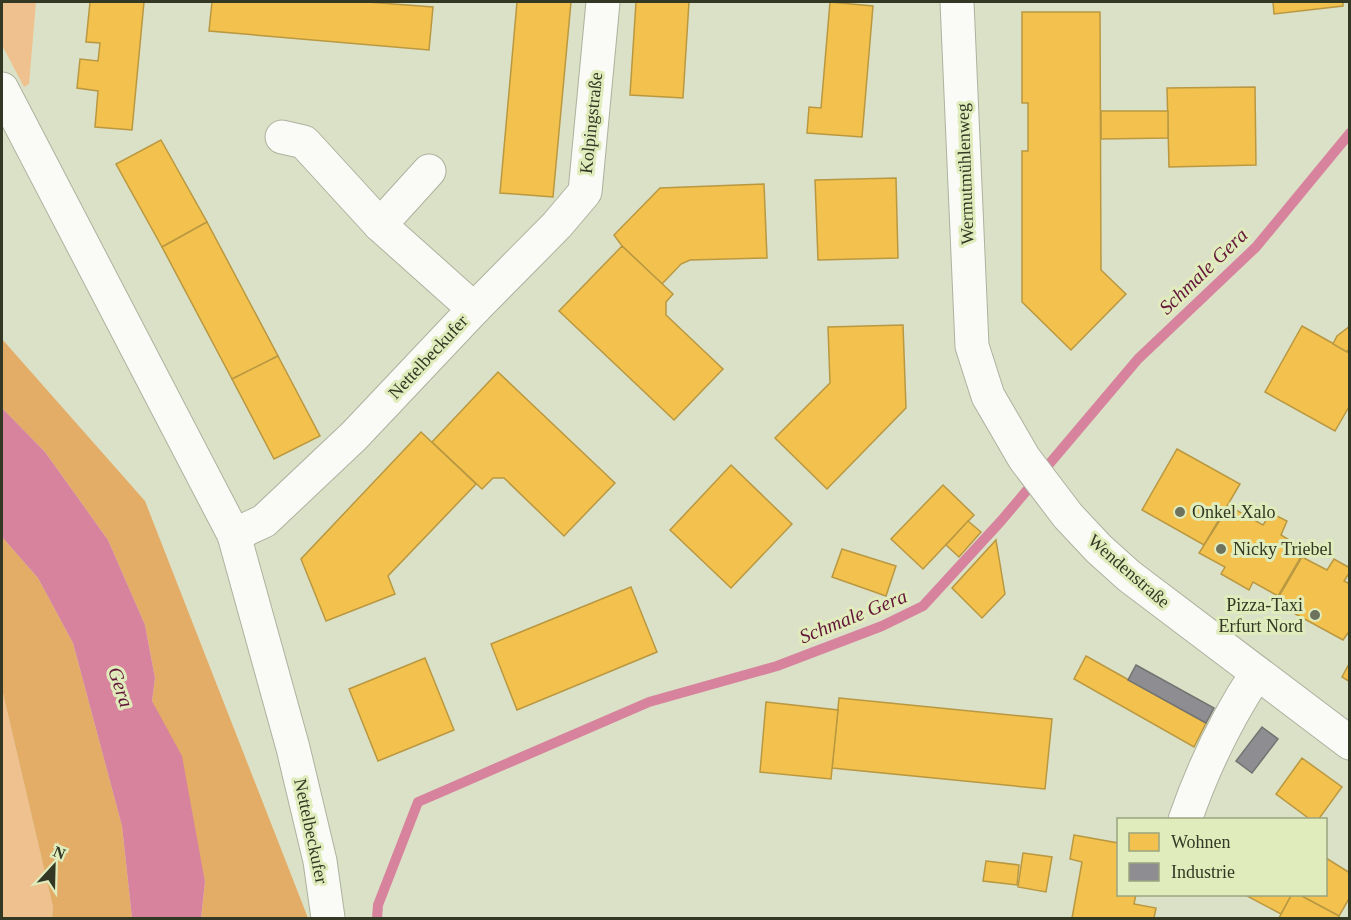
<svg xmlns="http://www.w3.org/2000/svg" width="1351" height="920" viewBox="0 0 1351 920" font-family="Georgia,serif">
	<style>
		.green { fill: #eec18f }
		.forest { fill: #e3ad68 }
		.water { fill: #d7839d }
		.homes { fill: #f2c14e; stroke: #b99841; stroke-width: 1.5 }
		.industry { fill: #8d8d92; stroke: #727471; stroke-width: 1.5 }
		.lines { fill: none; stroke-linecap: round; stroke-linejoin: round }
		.stream { stroke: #d7839d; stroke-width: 10 }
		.minor-casing { stroke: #adb29e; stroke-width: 35 }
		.minor { stroke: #fafaf7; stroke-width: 33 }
		.poi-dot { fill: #6e735d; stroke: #e1ecbc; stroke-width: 2 }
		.labels { text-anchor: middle; stroke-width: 6; stroke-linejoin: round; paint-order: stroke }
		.street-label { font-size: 18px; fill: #333824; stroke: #e1ecbc }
		.poi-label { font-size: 18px; fill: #333824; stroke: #e1ecbc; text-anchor: start }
		.water-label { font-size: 20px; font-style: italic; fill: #641639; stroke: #e1ecbc }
	</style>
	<rect width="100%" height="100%" fill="#dbe1c7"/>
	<g class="green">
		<path d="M2,2H36L29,84L24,87L2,45Z"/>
		<path d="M2,689L53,907L52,918H2Z"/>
	</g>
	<g class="forest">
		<path d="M2,339L145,501L308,918H201L205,882L161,721L152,701L155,678L145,625L108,540L45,452L2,408Z"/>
		<path d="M2,537L38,578L73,643L122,826L132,918H52L53,907L2,689Z"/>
	</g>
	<path class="water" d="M2,408L45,452L108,540L145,625L155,678L152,701L182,756L205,882L201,918H132L122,826L73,643L38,578L2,537Z"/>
	<g class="homes">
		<path d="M90,2H144L132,130L95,127L98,91L77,88L80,59L98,61L100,43L86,42Z"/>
		<path d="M212,2H367L433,7L429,50L209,31Z"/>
		<path d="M517,2H571L553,197L500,193Z"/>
		<path d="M636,2H689L683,98L630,95Z"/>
		<path d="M830,2L873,6L862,137L807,133L809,107L821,108Z"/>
		<path d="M1273,2H1343V6L1274,14Z"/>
		<path d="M1022,12H1100L1101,270L1126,294L1071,350L1022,302V151H1028V103H1022Z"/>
		<path d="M1255,87L1256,165L1169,167L1167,88Z"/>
		<path d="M1101,111H1168V138L1101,139Z"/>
		<path d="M161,140L207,222L162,247L116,164Z"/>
		<path d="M896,178L898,258L818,260L815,180Z"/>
		<path d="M764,184L767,258L690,260L681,264L662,284L622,246L614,235L660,188Z"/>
		<path d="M207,222L278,356L232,379L162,247Z"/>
		<path d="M622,246L673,294L666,302V315L723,369L674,420L559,311Z"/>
		<path d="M903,325L906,408L827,489L775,438L830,383L828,327Z"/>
		<path d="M1302,326L1350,353V405L1335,431L1265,392Z"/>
		<path d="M1350,326V347L1347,352L1333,344L1337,336Z"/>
		<path d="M278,356L320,436L274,459L232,379Z"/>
		<path d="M498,372L615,483L564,536L504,478H493L482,489L432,442Z"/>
		<path d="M421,432L476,484L388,576L395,594L326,621L301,559Z"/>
		<path d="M1177,449L1240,484L1204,545L1142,510Z"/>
		<path d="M731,465L792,524L731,588L670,530Z"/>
		<path d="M943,485L974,515L923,569L891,539Z"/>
		<path d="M1229,506L1263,525L1271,513L1287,521L1281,535L1305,550L1278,596L1253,582L1249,590L1221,574L1225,567L1199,553Z"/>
		<path d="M968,521L981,532L959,557L946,545Z"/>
		<path d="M996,540L1005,594L982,618L952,588Z"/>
		<path d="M842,549L896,566L886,596L832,577Z"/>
		<path d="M1302,557L1327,570L1334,559L1350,568V572L1344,581L1350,584V634L1348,633L1343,640L1275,603Z"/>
		<path d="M631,587L657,652L517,710L491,644Z"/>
		<path d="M1086,656L1206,723L1194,747L1074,679Z"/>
		<path d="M425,658L454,730L378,761L349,689Z"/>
		<path d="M1350,662V682L1342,677Z"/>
		<path d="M839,698L1052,719L1045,789L832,768Z"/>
		<path d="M766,702L838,710L831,779L760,772Z"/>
		<path d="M1302,758L1342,787L1318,820H1311L1276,794Z"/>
		<path d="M1074,835L1118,843V894H1136L1134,904L1156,908L1154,918H1072L1082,862L1070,859Z"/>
		<path d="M1023,853L1052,857L1046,892L1018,887Z"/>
		<path d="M1326,858L1350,873V897L1339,916L1298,894H1326Z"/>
		<path d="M986,861L1019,865L1017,885L983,881Z"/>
		<path d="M1248,894H1292L1281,914L1247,896Z"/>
		<path d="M1292,894H1298L1339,916L1338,918H1279Z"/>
	</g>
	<g class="industry">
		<path d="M1136,665L1214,708L1206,723L1128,680Z"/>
		<path d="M1262,727L1278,739L1252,773L1236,761Z"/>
	</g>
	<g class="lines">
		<path class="stream" d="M377,918L378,905L418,802L649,702L777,666L882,626L923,606L1001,521L1138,359L1256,247L1350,133"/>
		<g class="minor-casing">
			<g id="minor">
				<path d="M957,2L972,346L988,396L1024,458L1068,516L1099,549L1129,576L1350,743"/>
				<path d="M2,89L234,535L293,748L320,861L328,918"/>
				<path d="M282,137L304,142L380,225"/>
				<path d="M474,309L557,225L585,192L603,2"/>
				<path d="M234,535L264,521L354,436L474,309L380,225L429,171"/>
				<path d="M1185,820C1203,768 1227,718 1257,673"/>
			</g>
		</g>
		<use href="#minor" class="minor"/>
	</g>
	<g class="poi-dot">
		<circle cx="1180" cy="512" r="6"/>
		<circle cx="1221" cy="549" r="6"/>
		<circle cx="1315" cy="615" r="6"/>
	</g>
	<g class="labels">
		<g class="street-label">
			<text transform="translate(591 123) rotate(-84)" y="6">Kolpingstraße</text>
			<text transform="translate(965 174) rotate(-92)" y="6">Wermutmühlenweg</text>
			<text transform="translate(428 357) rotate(-47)" y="6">Nettelbeckufer</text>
			<text transform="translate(1129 571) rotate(41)" y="6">Wendenstraße</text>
			<text transform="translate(311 831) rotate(78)" y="6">Nettelbeckufer</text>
		</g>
		<g class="poi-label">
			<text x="1192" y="518">Onkel Xalo</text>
			<text x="1233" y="555">Nicky Triebel</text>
			<text x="1303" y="611" text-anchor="end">Pizza-Taxi<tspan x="1303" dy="21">Erfurt Nord</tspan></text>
		</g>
		<g class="water-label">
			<text transform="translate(1203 271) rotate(-44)" y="7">Schmale Gera</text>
			<text transform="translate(853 616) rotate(-22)" y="7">Schmale Gera</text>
			<text transform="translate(121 687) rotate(71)" y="7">Gera</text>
		</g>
	</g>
	<rect width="1351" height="920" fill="none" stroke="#333824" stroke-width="6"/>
	<rect x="1117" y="818" width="210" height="78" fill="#e1ecbc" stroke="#9ba47f" stroke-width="1.5"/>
	<rect x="1129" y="833" width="30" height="18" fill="#f2c14e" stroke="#9ba47f" stroke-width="1.5"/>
	<text x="1171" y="848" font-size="18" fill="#333824">Wohnen</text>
	<rect x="1129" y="863" width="30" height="18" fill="#8d8d92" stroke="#9ba47f" stroke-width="1.5"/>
	<text x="1171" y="878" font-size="18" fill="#333824">Industrie</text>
	<g transform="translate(54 866) rotate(22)" stroke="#e1ecbc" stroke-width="4.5" paint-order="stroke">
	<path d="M0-4.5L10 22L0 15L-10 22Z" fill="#333824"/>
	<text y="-9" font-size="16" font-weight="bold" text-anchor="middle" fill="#333824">N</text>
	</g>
</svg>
